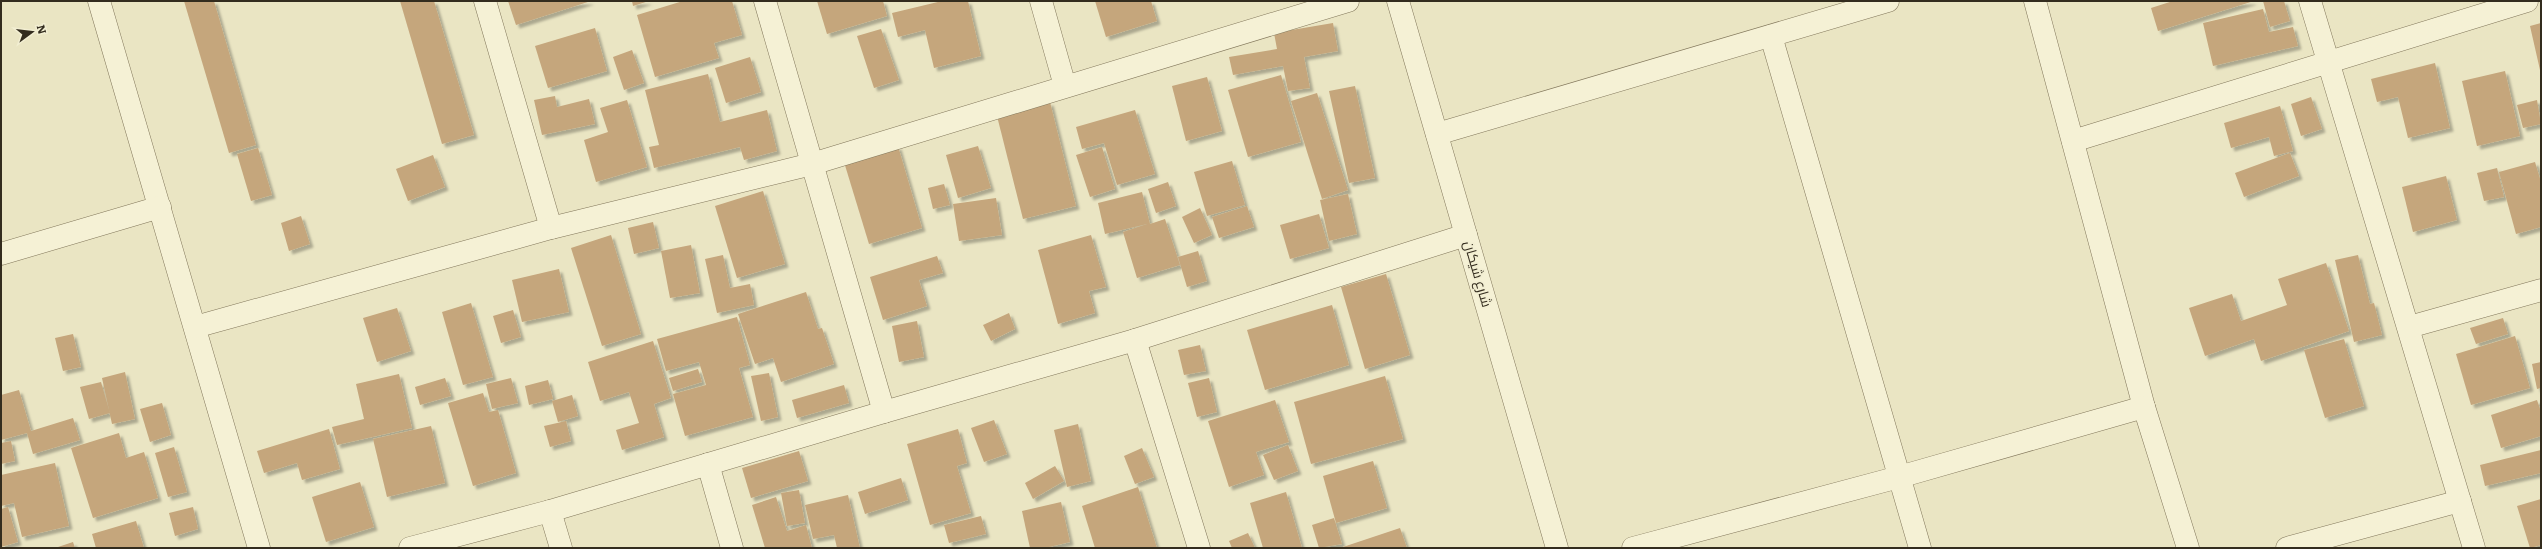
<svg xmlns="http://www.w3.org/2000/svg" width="2542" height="549" viewBox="0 0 2542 549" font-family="Literata,Cairo,serif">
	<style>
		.building { fill: #c5a67c; filter: url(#shadow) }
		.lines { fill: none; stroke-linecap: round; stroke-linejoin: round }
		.minor-casing { stroke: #82775b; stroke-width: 23 }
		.minor { stroke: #f5f1d5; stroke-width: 22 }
		.labels { text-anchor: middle; stroke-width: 3.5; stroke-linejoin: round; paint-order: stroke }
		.street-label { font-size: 14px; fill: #332c1e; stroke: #f2eed2 }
	</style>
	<defs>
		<filter id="shadow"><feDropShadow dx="3.5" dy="3.5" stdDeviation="1" flood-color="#0004"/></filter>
	</defs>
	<rect width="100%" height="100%" fill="#eae5c3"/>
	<g class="building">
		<path d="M184,1H214L256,145L229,153Z"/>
		<path d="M400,1H434L474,135L442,144Z"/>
		<path d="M508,1H591L516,25Z"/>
		<path d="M632,1H649L633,6Z"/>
		<path d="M683,1H732L742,35L714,43L719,58L655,77L637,15Z"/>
		<path d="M817,1H883L887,16L827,34Z"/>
		<path d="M942,1H968L981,56L934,68L925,30L898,37L892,13Z"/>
		<path d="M1095,1H1151L1157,21L1106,37Z"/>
		<path d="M2173,1H2254L2158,31L2151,8Z"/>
		<path d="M2263,1H2284L2290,21L2270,27Z"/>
		<path d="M2263,9L2269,32L2293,27L2298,46L2213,66L2203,23Z"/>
		<path d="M1333,23L1338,51L1304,57L1310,88L1288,91L1283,66L1233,75L1229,57L1277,49L1274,33Z"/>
		<path d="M2541,23V70H2540L2530,26Z"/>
		<path d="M595,28L607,71L548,88L535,46Z"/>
		<path d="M881,29L899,80L874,88L857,36Z"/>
		<path d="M632,50L644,83L624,90L613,57Z"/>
		<path d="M750,57L761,92L726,103L715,68Z"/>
		<path d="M2435,63L2450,128L2408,138L2398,97L2377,102L2371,79Z"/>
		<path d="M2505,71L2520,136L2477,146L2462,81Z"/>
		<path d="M708,74L720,122L767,110L777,151L744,160L740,147L654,168L649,147L659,145L645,90Z"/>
		<path d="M1281,75L1301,142L1248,157L1228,90Z"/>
		<path d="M1207,77L1222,131L1186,141L1172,86Z"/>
		<path d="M1355,86L1375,178L1349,183L1329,91Z"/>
		<path d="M1317,93L1348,190L1322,199L1291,101Z"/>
		<path d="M555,96L557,107L589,99L595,124L542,135L534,100Z"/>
		<path d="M2311,97L2322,129L2301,136L2291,104Z"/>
		<path d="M627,100L647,167L596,182L584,140L608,132L600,108Z"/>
		<path d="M2537,100L2541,124L2523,128L2517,105Z"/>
		<path d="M1050,102L1076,206L1023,219L997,116Z"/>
		<path d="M2280,106L2293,151L2274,156L2269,137L2231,148L2224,123Z"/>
		<path d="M1135,110L1155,174L1117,185L1104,143L1082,149L1076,127Z"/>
		<path d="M898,146L922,228L869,244L844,162Z"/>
		<path d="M978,146L991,188L958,198L946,155Z"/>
		<path d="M1102,147L1115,189L1090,197L1076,155Z"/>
		<path d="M258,148L272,195L251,201L237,154Z"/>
		<path d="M2290,153L2299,176L2244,197L2235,173Z"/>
		<path d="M433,155L445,187L408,201L396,169Z"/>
		<path d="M1232,161L1245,205L1207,216L1194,172Z"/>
		<path d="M2535,162L2541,182V227L2516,234L2499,172Z"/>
		<path d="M2497,168L2504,197L2484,201L2477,173Z"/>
		<path d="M2446,176L2457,220L2413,232L2402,187Z"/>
		<path d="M1168,182L1176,206L1156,213L1148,189Z"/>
		<path d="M944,184L950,205L933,209L928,188Z"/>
		<path d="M763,191L785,264L737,278L715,206Z"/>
		<path d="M1142,192L1150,224L1165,219L1180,265L1137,278L1123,232L1147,224L1105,234L1098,203Z"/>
		<path d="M1348,194L1357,234L1329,241L1320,200Z"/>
		<path d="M996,198L1002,235L959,241L953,204Z"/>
		<path d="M1247,206L1254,227L1219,238L1212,217Z"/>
		<path d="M1200,208L1212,235L1194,243L1182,217Z"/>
		<path d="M1319,214L1329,248L1290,259L1280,225Z"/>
		<path d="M301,216L310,244L289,251L281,223Z"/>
		<path d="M653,222L659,248L634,254L628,228Z"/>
		<path d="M611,235L641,334L602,346L571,248Z"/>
		<path d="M1091,235L1106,287L1089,291L1095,313L1058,324L1038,250Z"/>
		<path d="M691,245L700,293L670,298L661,251Z"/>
		<path d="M1198,251L1207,281L1187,287L1178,257Z"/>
		<path d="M723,255L730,288L750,284L754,305L717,313L705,259Z"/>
		<path d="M2358,255L2370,304L2374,303L2382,335L2354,342L2335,260Z"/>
		<path d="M937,256L943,273L919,280L927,306L883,320L870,277Z"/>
		<path d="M2326,263L2349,331L2261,361L2254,339L2205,356L2189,308L2232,294L2241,321L2287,305L2278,279Z"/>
		<path d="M559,269L569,312L522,322L512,280Z"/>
		<path d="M1386,274L1410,355L1365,369L1341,287Z"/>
		<path d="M806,292L818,329L822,328L834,364L781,382L773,358L755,364L738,314Z"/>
		<path d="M471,303L493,377L463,385L442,312Z"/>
		<path d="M1332,305L1349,365L1265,390L1247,330Z"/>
		<path d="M397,308L411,351L377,362L363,318Z"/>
		<path d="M513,310L521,337L501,343L493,316Z"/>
		<path d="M1009,313L1015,329L991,341L983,325Z"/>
		<path d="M737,317L750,365L739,368L753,417L685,436L673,394L706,385L699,362L666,371L657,339Z"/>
		<path d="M2503,318L2508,334L2476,344L2470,328Z"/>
		<path d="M917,321L924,357L899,362L892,326Z"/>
		<path d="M73,334L81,367L63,371L55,338Z"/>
		<path d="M2515,336L2530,388L2471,405L2456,354Z"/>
		<path d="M2344,339L2364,406L2325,418L2304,350Z"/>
		<path d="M653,341L671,398L654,404L664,437L622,450L616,430L639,423L629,392L600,401L588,362Z"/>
		<path d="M1200,345L1206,371L1184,375L1178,350Z"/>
		<path d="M2541,362V388L2537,389L2532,364Z"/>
		<path d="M698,369L702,382L673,391L669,378Z"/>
		<path d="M125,372L135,419L112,424L102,378Z"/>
		<path d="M769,373L778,417L761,421L751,376Z"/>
		<path d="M399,374L412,428L337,445L332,427L364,419L356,384Z"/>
		<path d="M1385,376L1403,439L1311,464L1294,402Z"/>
		<path d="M445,378L451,396L420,405L415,387Z"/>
		<path d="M511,378L518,403L492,409L486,384Z"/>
		<path d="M1209,378L1217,412L1197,417L1188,383Z"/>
		<path d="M548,380L553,399L529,405L525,386Z"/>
		<path d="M101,382L110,413L89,419L80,387Z"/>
		<path d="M844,385L849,403L797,418L792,400Z"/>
		<path d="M19,390L31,431L73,418L80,440L33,454L27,433L1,440V395Z"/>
		<path d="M483,393L489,412L498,410L516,473L473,486L448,403Z"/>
		<path d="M572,395L578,416L558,422L552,401Z"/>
		<path d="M1275,400L1289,442L1256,452L1264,475L1229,487L1208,421Z"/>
		<path d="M2537,400L2541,412V436L2501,448L2491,415Z"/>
		<path d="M162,403L171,435L150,442L140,409Z"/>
		<path d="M994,420L1007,454L984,462L971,428Z"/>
		<path d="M566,421L571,441L550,447L544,426Z"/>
		<path d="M1078,424L1091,481L1067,487L1054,430Z"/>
		<path d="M431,426L445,483L387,497L373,439Z"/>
		<path d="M329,429L340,469L302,480L297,463L264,473L257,451Z"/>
		<path d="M958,429L967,463L957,466L971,513L930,525L907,444Z"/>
		<path d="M119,433L126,458L144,452L158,498L93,518L71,448Z"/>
		<path d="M11,441L15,461L1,464V443Z"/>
		<path d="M1288,445L1298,471L1274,480L1263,455Z"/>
		<path d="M174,447L187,492L168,497L155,453Z"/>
		<path d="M1142,448L1154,477L1135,484L1124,456Z"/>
		<path d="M2541,450V473L2485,486L2480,465Z"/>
		<path d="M799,451L808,481L751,498L742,468Z"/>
		<path d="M1373,461L1387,508L1336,523L1323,476Z"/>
		<path d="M55,463L69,526L22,537L14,503L1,506V475Z"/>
		<path d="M1055,466L1064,481L1033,499L1025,483Z"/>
		<path d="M901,478L908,500L865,514L858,492Z"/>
		<path d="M360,482L374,527L326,542L312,497Z"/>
		<path d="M1138,487L1157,548H1095L1082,506Z"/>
		<path d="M799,490L805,523L787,526L781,493Z"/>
		<path d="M1286,492L1302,548H1263L1250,503Z"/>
		<path d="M848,495L860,548H837L834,535L813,539L805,505Z"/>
		<path d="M776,497L787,531L806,525L812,548H765L752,505Z"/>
		<path d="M2541,499V545L2530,548L2517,506Z"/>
		<path d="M1061,502L1070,542L1045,548H1030L1022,511Z"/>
		<path d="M8,507L18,542L1,547V509Z"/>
		<path d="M193,507L198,529L175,536L169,513Z"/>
		<path d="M981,516L986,534L949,543L944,525Z"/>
		<path d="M1334,518L1342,544L1319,548L1312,525Z"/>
		<path d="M136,521L144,548H96L92,534Z"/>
		<path d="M1400,528L1407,548H1340Z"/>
		<path d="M1248,533L1255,548H1232L1229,541Z"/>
		<path d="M73,542L75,548H55Z"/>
	</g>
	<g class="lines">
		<g class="minor-casing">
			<g id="minor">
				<path d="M99,1L259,548"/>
				<path d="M485,1L551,228"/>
				<path d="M765,1L884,412"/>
				<path d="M1041,1L1065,86"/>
				<path d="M1398,1L1557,548"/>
				<path d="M2035,1L2144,407L2188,548"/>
				<path d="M2310,1L2474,548"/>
				<path d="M1771,36L1920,548"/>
				<path d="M1437,134L1888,1"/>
				<path d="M2073,141L2527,1"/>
				<path d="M1,254L160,207"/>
				<path d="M195,327L551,228L812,164L1348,1"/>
				<path d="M2409,327L2541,290"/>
				<path d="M1135,340L1199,548"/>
				<path d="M708,464L732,548"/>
				<path d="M550,511L561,548"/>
				<path d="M410,548L550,511L884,412L1135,340L1466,235"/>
				<path d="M1633,548L1899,477L2144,407"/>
				<path d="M2287,548L2460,501"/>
			</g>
		</g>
		<use href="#minor" class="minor"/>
	</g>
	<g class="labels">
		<g class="street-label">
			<text transform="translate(1478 274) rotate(74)" y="5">شارع شيكان</text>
		</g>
	</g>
	<rect width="2542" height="549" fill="none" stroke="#332c1e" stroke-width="4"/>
	<g transform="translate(32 32) rotate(75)" stroke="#f2eed2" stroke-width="3" paint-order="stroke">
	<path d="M0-3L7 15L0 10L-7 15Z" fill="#332c1e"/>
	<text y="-6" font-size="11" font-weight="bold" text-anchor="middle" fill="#332c1e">N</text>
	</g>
</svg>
